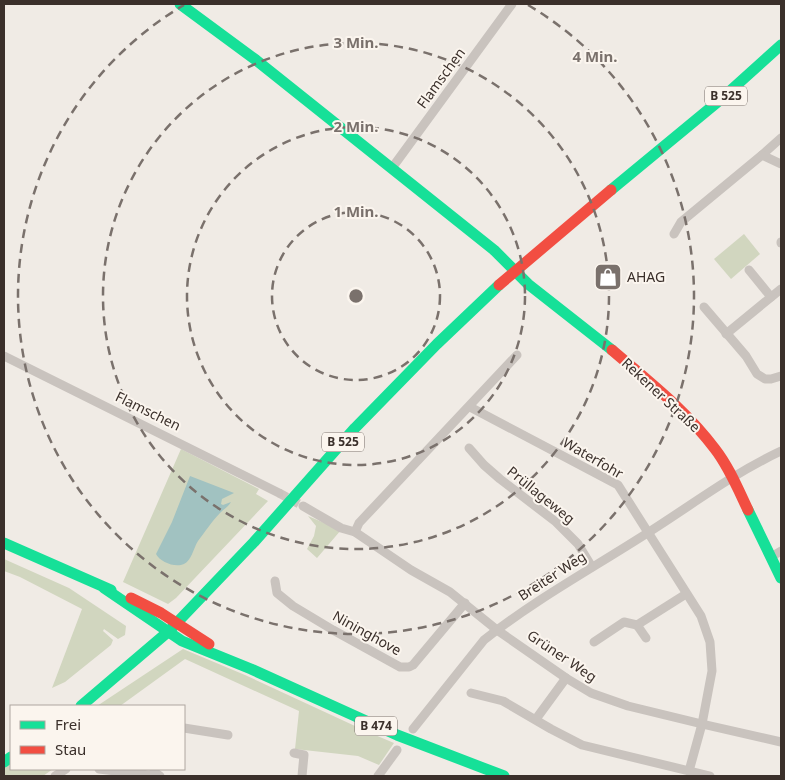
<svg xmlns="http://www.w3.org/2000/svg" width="785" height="780" viewBox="0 0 785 780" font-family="'Noto Sans',sans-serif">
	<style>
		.green { fill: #d1d6bf }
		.water { fill: #a1c2c1 }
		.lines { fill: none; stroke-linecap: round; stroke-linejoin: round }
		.street-tunnel { stroke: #ccc6c0; stroke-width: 9; stroke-dasharray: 9 4.5; stroke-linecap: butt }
		.street { stroke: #c9c3be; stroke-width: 9 }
		.fast { stroke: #16e098; stroke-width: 11 }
		.jam { stroke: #f24e42; stroke-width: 11 }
		.ring { fill: none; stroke: #7a716c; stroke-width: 2.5; stroke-dasharray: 9 6 }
		.labels { text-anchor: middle; stroke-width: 4; stroke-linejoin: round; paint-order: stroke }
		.shield { fill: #fbf5ee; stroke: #756b66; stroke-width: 1 }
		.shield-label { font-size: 12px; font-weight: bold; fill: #3b302b }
		.street-label { font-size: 14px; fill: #3b302b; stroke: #fbf5ee }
		.poi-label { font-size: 14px; fill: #3b302b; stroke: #fbf5ee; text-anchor: start }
		.centre { fill: #7a716c; stroke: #fbf5ee; stroke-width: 2.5 }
		.ring-label { font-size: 15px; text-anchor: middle; font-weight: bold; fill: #7a716c; stroke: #fbf5ee; stroke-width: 4; stroke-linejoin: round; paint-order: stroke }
	</style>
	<rect width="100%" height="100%" fill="#f0ebe5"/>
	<g class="green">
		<path d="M744,234L760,254L731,279L714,259Z"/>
		<path d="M181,449L259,489L256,494L268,501L176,598L168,604L123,582Z"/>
		<path d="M308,516L341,530L317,558L307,549L314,536L316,526Z"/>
		<path d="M4,559L69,588L126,626L125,635L118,639L104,629L103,631L113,640L111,645L65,682L52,688L82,609L20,577L4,571Z"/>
		<path d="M183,649L245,675L368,732L394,743L379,765L358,756L295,749L299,711L185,659L120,706H97Z"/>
		<path d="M11,763V769H53L43,776H4V768Z"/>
	</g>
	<path class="water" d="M190,476L234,493L222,499L221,504L223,505L231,502C228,507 224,509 220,513C212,521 205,532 198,541C193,549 192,560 184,564C175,568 160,562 156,554L172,522Z"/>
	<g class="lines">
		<path class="street-tunnel" d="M279,493L303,506"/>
		<g class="street">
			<path d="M762,155L781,138"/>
			<path d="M392,168L512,4"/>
			<path d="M674,234L681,222L762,155L781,164"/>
			<path d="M781,242V243"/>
			<path d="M749,270L771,297"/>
			<path d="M704,307L746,356L757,374L765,379H771L781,376"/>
			<path d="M726,334L781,289"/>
			<path d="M4,356L279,493"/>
			<path d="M470,407L618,485L701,616L710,642L712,671L702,724L689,771"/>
			<path d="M469,448L484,465L500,479L556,522L578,544L592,567"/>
			<path d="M303,506L341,528L355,532L411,570L450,592L497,630L566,678L591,693L628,706L702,724L781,742"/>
			<path d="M355,532L359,523L517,355"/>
			<path d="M771,557L781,551"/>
			<path d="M275,581L277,593L293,606L333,630L400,667H409L413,665L465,603"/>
			<path d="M637,625L646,638"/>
			<path d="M594,642L624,622L637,625L686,594"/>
			<path d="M471,693L503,701L551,729L582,745L710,776"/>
			<path d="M536,719L566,678"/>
			<path d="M184,728L228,735"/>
			<path d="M413,729L484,640C536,599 593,568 649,532C693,504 734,473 781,451"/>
			<path d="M294,753L304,755L302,776"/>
			<path d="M99,769L149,775L156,773L160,776"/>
			<path d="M55,776L66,769"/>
			<path d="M378,776L397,750"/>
		</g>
		<g class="fast">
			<path d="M180,4L256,60L494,250L528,284L612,350"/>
			<path d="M611,190L720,100L781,45"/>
			<path d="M748,510L781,578"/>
			<path d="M4,543L111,590"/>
			<path d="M104,588L182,641L251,669L397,735L504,776"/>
			<path d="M81,706L169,631L254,542L355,428L437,344L499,285"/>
			<path d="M4,762L11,757"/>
		</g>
		<g class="jam">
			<path d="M499,285L611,190"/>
			<path d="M612,350C648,381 686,410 715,449C729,467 738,489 748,510"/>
			<path d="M131,598L161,613L209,644"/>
		</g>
	</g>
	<g class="ring">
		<circle cx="356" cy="296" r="84"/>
		<circle cx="356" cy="296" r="169"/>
		<circle cx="356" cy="296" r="253"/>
		<path d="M528 5A338 338 0 1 1 184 5"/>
	</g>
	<defs>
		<g id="shop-square" transform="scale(1.4375)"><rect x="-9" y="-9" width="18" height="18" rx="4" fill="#7a716c" stroke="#fbf5ee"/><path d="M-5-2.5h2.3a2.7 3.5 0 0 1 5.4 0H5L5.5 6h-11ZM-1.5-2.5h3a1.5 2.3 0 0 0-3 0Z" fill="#fff"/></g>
	</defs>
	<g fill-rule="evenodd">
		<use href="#shop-square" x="608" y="277"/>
	</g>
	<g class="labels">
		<g class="shield">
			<rect x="705" y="86.5" width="42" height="19" rx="4"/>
			<rect x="322" y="432.5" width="42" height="19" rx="4"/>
			<rect x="355" y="716.5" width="42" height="19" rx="4"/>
		</g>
		<g class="shield-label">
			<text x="726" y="100">B 525</text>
			<text x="343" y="446">B 525</text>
			<text x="376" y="730">B 474</text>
		</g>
		<g class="street-label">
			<text transform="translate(441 78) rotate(-54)" y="5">Flamschen</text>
			<text transform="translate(661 395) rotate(43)" y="5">Rekener Straße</text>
			<text transform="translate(148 411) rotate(26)" y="5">Flamschen</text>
			<text transform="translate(593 458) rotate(30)" y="5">Waterfohr</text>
			<text transform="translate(541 495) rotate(39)" y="5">Prüllageweg</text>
			<text transform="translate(552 576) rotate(-33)" y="5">Breiter Weg</text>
			<text transform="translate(367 633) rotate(29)" y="5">Nininghove</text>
			<text transform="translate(562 656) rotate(34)" y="5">Grüner Weg</text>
		</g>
		<g class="poi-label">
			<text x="627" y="282">AHAG</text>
		</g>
	</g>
	<circle cx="356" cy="296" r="8" class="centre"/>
	<g class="ring-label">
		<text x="356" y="48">3 Min.</text>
		<text x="595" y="62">4 Min.</text>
		<text x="356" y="132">2 Min.</text>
		<text x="356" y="217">1 Min.</text>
	</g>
	<rect width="785" height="780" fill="none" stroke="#3b302b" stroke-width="10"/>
	<rect x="10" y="705" width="175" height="65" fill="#fbf5ee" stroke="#aea6a0"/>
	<rect x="20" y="721" width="25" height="8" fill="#16e098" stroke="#aea6a0"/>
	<text x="55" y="730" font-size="15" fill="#3b302b">Frei</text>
	<rect x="20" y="746" width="25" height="8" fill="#f24e42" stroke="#aea6a0"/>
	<text x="55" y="755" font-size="15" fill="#3b302b">Stau</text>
</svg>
